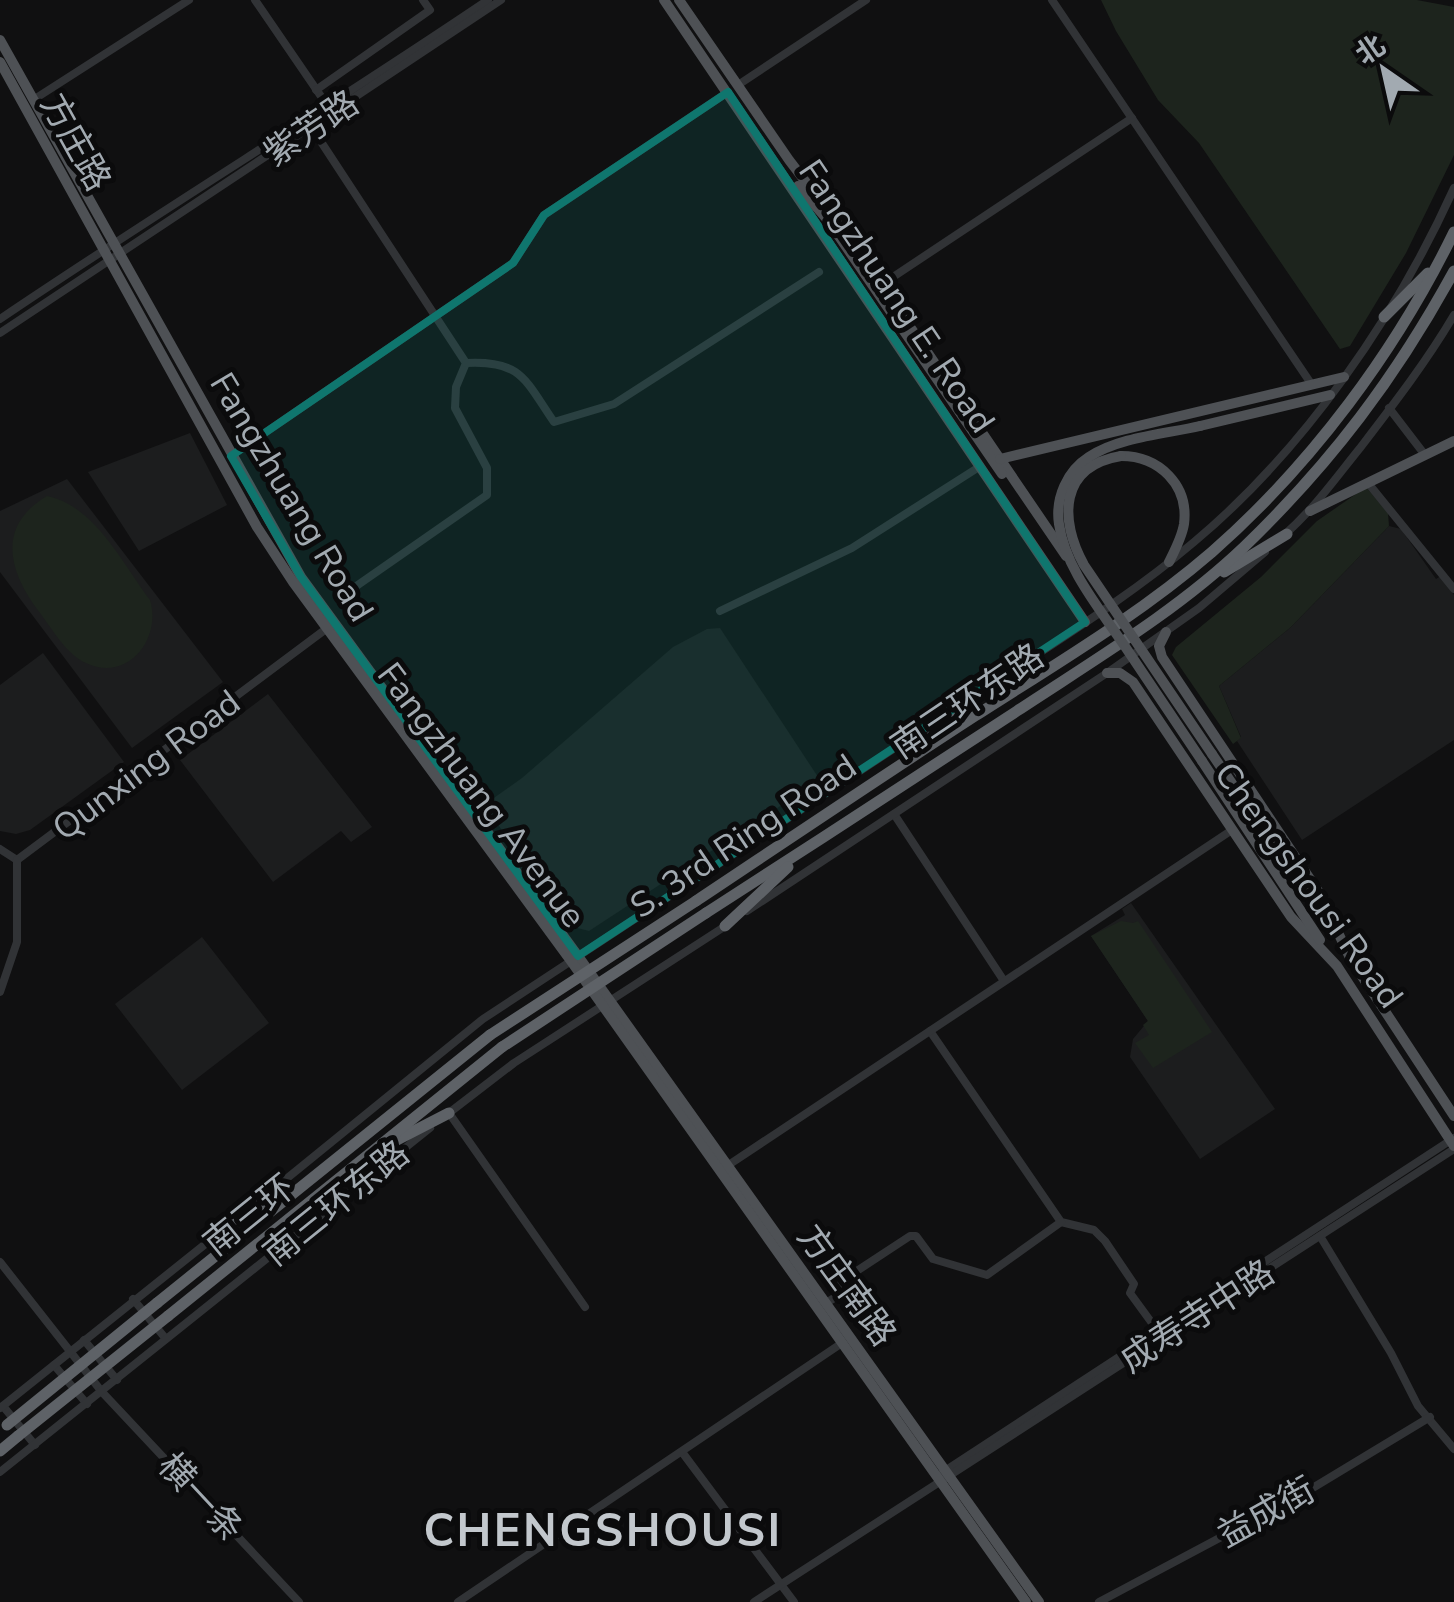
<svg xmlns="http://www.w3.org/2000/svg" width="1454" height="1602" viewBox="0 0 1454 1602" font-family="'Nunito Sans','Noto Sans SC',sans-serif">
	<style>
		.built { fill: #1c1d1e }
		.green { fill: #1d241d }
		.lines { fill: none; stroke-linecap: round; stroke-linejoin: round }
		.minor { stroke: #313336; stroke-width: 8 }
		.major { stroke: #4e5155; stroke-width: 10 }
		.highway { stroke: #5e6267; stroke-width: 11 }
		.major-bridge { stroke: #4e5155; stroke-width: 10 }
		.highway-bridge { stroke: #5e6267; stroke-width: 11 }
		.marked { fill: #0f766e; fill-opacity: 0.2; stroke: #0f766e; stroke-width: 8; stroke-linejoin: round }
		.labels { text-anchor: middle; stroke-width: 10; stroke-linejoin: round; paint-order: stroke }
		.street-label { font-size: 35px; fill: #a2aab1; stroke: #0b0b0c }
		.district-label { font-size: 45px; font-weight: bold; letter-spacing: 2.5px; fill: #c3c8cd; stroke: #0b0b0c }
	</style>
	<rect width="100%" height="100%" fill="#101011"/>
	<g class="built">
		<path d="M190,433L227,505L139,551L88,472Z"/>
		<path d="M67,479L223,682L132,748L0,572V511Z"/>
		<path d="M1389,526L1401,529L1436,579L1441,576L1454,595V740L1302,840L1237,741L1241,737L1219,686L1291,627Z"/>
		<path d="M720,628L820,780L589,931L570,926L484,805L522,778L673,647L707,629Z"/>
		<path d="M43,653L124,762L30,830L16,834L0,831V685Z"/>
		<path d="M268,694L372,827L351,842L341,831L273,882L180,760Z"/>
		<path d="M1131,903L1275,1109L1200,1159L1130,1057L1133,1039L1148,1021L1091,936L1125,915L1122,909Z"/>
		<path d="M202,937L269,1023L182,1090L115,1004Z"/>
	</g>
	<g class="green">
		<path d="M1101,0H1417L1454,7V155L1406,253L1350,346L1340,349L1199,143L1158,100L1116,31Z"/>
		<path d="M1366,487L1388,513L1389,526L1291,627L1219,686L1241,738L1233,744L1172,655L1176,647L1261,577L1317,521Z"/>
		<path d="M47,496C95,506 122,563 150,600C162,638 128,683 86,663C66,654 53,630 40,613C4,566 0,524 47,496Z"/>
		<path d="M1121,921L1133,923L1138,921L1212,1032L1153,1068L1135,1043L1149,1035L1143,1025L1148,1021L1091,936Z"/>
	</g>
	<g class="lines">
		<g class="minor">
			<path d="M255,0L329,108"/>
			<path d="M1052,0L1312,385"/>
			<path d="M738,85L866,0"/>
			<path d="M316,90L430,10L423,0"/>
			<path d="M33,100L189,0"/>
			<path d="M312,128L466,363L456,387L455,408L487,468V495L342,596"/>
			<path d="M881,285L1132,118"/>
			<path d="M0,319C161,210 327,109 488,0"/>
			<path d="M0,333L501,0"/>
			<path d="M466,363C522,360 525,380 554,422L614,404L819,272"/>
			<path d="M1389,408L1425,455"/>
			<path d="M231,456L513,263L544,215L728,92"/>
			<path d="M1368,483L1454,589"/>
			<path d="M1283,536C1313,510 1335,479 1360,448C1393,405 1427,361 1454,315"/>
			<path d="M720,611L852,548L979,467"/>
			<path d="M962,704C1040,651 1122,603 1194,542C1303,451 1396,317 1454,188"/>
			<path d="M894,814L1004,981"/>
			<path d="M0,849L17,860"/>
			<path d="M17,860L330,626"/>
			<path d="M747,911L1107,673L1199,608L1265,552"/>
			<path d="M0,992L17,942V860"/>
			<path d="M930,1031L1061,1222L1094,1230L1105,1241L1134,1284L1130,1293L1157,1330"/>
			<path d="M449,1113L585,1307"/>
			<path d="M445,1116L514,1063L727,925"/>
			<path d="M727,1166L1232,830"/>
			<path d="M253,1206L483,1019L951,711"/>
			<path d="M1320,1236L1391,1353L1418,1406L1454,1449"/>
			<path d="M0,1262L102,1392L299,1602"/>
			<path d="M133,1299L166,1339"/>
			<path d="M826,1303L839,1295L840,1282L910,1236H916L933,1259L987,1275L1061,1222"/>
			<path d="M84,1340L117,1380"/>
			<path d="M54,1365L87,1404"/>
			<path d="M3,1406L35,1445"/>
			<path d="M0,1408L238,1218"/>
			<path d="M682,1452L794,1602"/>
			<path d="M0,1472L430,1128"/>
			<path d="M943,1472L1454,1138"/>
			<path d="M458,1602L842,1343"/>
			<path d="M754,1602L1454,1149"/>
			<path d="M1099,1602L1306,1492L1430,1417"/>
		</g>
		<g class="major">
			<path d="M664,0L1085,622"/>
			<path d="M679,0L789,160L859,252L1066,556"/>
			<path d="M0,40L301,577L578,956L1039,1602"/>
			<path d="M0,62L257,527L293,582L571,961L1026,1602"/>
			<path d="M798,186L826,218"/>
			<path d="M836,232L1002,474"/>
			<path d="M1200,426L1330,395"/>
			<path d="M1121,456C1159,456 1189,485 1184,524C1182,537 1175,550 1169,562"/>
			<path d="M1000,459L1344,377"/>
			<path d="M1310,511L1454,441"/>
			<path d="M1166,632L1159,646L1162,657L1320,894L1350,958L1454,1116"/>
			<path d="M1107,673H1120L1133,682L1291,917L1337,966L1454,1146"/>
			<path d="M1212,754L1330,928"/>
			<path d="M1202,761L1320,940"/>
		</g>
		<g class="highway">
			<path d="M1384,317L1428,273"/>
			<path d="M1224,572L1287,534"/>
			<path d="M926,742L965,702"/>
			<path d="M696,901C789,839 881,777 975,716C1056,664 1139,615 1212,552C1312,464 1396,351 1454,232"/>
			<path d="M706,913C810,846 913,779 1017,711C1094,660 1177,611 1244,547C1332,462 1396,377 1454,271"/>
			<path d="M725,926L788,867"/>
			<path d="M387,1145L449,1113"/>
			<path d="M237,1219L284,1195"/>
			<path d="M157,1303L490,1035"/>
			<path d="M168,1316L502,1047"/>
			<path d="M0,1451L18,1436"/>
		</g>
		<g class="major-bridge">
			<path d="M1200,426C1165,434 1119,437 1089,457C1067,471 1055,498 1059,524C1065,568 1100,609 1124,645C1150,684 1176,722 1202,761"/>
			<path d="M1121,456C1059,466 1059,520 1084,565L1212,754"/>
		</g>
		<g class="highway-bridge">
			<path d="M490,1035L696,901"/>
			<path d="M502,1047L706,913"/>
			<path d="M7,1425L157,1303"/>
			<path d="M18,1436L168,1316"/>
		</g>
	</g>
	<path class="marked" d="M728,92L1085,622L578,956L301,577L231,456L513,263L544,215Z"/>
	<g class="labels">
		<g class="street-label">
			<text transform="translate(311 128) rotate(-34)" y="12">紫芳路</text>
			<text transform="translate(76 142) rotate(61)" y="12">方庄路</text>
			<text transform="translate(897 296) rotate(56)" y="12">Fangzhuang E. Road</text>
			<text transform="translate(292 497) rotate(59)" y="12">Fangzhuang Road</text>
			<text transform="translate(967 701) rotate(-34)" y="12">南三环东路</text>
			<text transform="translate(146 765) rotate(-37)" y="12">Qunxing Road</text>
			<text transform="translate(482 795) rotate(53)" y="12">Fangzhuang Avenue</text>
			<text transform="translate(743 836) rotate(-34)" y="12">S. 3rd Ring Road</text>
			<text transform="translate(1309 885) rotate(54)" y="12">Chengshousi Road</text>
			<text transform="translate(336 1203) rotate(-39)" y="12">南三环东路</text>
			<text transform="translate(249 1215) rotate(-39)" y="12">南三环</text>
			<text transform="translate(847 1285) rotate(54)" y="12">方庄南路</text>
			<text transform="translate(1197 1316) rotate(-33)" y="12">成寿寺中路</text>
			<text transform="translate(201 1497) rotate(47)" y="12">横一条</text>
			<text transform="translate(1266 1512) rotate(-29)" y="12">益成街</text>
		</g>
		<g class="district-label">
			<text x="603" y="1546">CHENGSHOUSI</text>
		</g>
	</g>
	<g transform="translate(1384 70) rotate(326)" stroke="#0b0b0c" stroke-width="8" paint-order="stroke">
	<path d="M0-8L18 38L0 25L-18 38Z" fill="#a2aab1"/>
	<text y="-15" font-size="28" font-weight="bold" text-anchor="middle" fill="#a2aab1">北</text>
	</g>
</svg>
